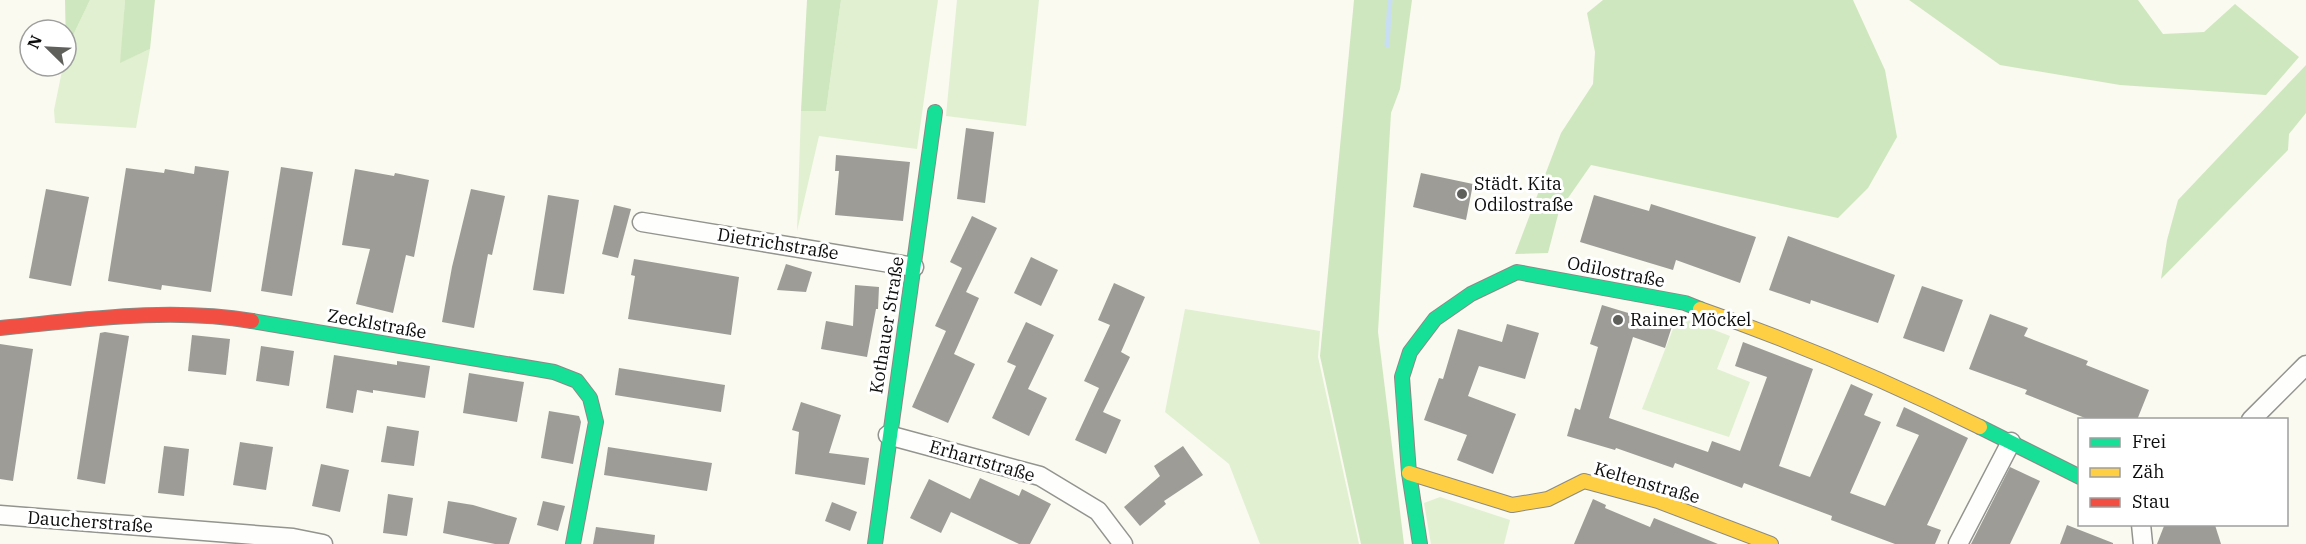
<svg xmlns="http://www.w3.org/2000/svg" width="2306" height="544" viewBox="0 0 2306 544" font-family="'IBM Plex Serif',serif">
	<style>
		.green { fill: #e0f0d1 }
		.forest { fill: #cfe7bf }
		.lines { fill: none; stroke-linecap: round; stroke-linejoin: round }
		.stream { stroke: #c8dff3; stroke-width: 5 }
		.building { fill: #9d9c96 }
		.street-casing { stroke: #93938f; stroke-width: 21 }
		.fast-casing { stroke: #8a8a85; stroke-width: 16 }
		.slow-casing { stroke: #8a8a85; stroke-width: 16 }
		.jam-casing { stroke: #8a8a85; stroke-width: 16 }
		.street { stroke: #fefefd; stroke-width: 18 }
		.fast { stroke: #16e098; stroke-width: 14 }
		.slow { stroke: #ffcf43; stroke-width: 14 }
		.jam { stroke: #f24e42; stroke-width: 14 }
		.poi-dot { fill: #5f5f5c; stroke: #fff; stroke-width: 2 }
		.labels { text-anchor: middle; stroke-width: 6; stroke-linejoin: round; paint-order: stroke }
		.poi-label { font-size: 18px; fill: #0c0c0c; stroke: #fff; text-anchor: start }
		.street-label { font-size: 18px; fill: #0c0c0c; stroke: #fff }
	</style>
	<rect width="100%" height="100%" fill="#fafaf0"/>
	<g class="green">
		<path d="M90,0H125L121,62L150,49L136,128L55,123L54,110L63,66H66V50Z"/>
		<path d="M841,0H938L917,149L819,136L797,231L801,111H826Z"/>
		<path d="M957,0H1039L1026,126L946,116Z"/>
		<path d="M1185,309L1320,331L1318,357L1359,544H1260L1229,464L1165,412Z"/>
		<path d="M1678,316L1730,336L1717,369L1750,382L1729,437L1642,409Z"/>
		<path d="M1440,497L1510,520L1504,544H1431L1424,503Z"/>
	</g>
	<g class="forest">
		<path d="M65,0H90L66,50V49Z"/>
		<path d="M125,0H155L150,49L120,63Z"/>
		<path d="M807,0H841L826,111H801Z"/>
		<path d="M1354,0H1412L1400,89L1391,113L1378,332L1404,544H1361L1320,356Z"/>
		<path d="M1603,0H1853L1885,70L1897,137L1868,188L1838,218L1591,165L1559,211L1548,253L1515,254L1561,133L1593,84L1595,52L1587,13Z"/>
		<path d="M1909,0H2138L2163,34L2204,32L2235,4L2299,57L2266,95L2120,85L2000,65Z"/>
		<path d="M2306,65V113L2289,134L2288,150L2161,279L2167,240L2178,200Z"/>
	</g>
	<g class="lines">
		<path class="stream" d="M1387,45L1390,0"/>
	</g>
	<g class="building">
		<path d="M966,128L994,132L985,203L957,199Z"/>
		<path d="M836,155L910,162L903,221L835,215L839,171H835Z"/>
		<path d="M195,166L229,171L211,292L162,285L161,290L108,281L126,168L164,173L165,169L194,174Z"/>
		<path d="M281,167L313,172L292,296L261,291Z"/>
		<path d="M355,169L394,176L395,173L429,180L414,257L406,255L393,313L356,304L370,249L342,245Z"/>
		<path d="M1421,173L1473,184L1466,220L1413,207Z"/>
		<path d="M46,189L89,197L71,286L29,278Z"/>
		<path d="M471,189L505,196L492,255L488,254L474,328L442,322L452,267Z"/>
		<path d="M548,195L579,200L564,294L533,290Z"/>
		<path d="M1594,195L1649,211L1651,204L1756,237L1740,283L1676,260L1673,270L1580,242Z"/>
		<path d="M614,205L631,209L618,258L602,254Z"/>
		<path d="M972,216L997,228L966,292L979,298L954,354L975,364L948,423L912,407L946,331L935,326L962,268L950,262Z"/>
		<path d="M1788,236L1895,275L1878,323L1811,300L1810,304L1769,290Z"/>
		<path d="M1031,257L1058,270L1041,306L1014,293Z"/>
		<path d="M634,259L739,277L731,335L628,319L635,276L631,275Z"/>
		<path d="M786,264L812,272L806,292L777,290Z"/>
		<path d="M1114,283L1145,297L1121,352L1130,357L1103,412L1121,420L1106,454L1075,440L1099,388L1084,381L1110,325L1098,320Z"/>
		<path d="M855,285L879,287L878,309H876L867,357L821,349L826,321L853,326Z"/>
		<path d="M1922,286L1963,300L1944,352L1903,338Z"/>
		<path d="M1602,305L1658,322L1660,315L1674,320L1665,348L1633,337L1609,418L1708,452L1712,441L1740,451L1767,377L1735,366L1743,342L1813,369L1779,466L1810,477L1851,384L1873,394L1864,415L1881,422L1850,493L1885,506L1919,435L1896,426L1904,407L1968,438L1927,525L1941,530L1935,544H1895L1831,520L1832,516L1744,483L1742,488L1675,463L1673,468L1616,448L1615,450L1567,436L1575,408L1580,410L1598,347L1590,344Z"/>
		<path d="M1990,314L2028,328L2024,336L2088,361L2086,365L2149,390L2137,420H2090L2025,394L2027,390L1969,369Z"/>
		<path d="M1026,322L1054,335L1028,389L1047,398L1029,436L992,418L1016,366L1007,362Z"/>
		<path d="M1507,324L1539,333L1525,379L1479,366L1468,396L1516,414L1493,474L1457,460L1467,435L1424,420L1439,378L1443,379L1458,329L1502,342Z"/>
		<path d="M105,332L129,336L105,484L77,479L100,333Z"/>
		<path d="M192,335L230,339L226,375L188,371Z"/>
		<path d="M0,344L33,349L13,481L0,479Z"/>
		<path d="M261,346L294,351L289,386L256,381Z"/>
		<path d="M334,355L397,365V361L430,366L425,398L373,390V393L357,390L353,413L326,408Z"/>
		<path d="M619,368L725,385L721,412L615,395Z"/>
		<path d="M469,373L524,382L517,422L463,413Z"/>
		<path d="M801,402L841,415L829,453L869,458L865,485L795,474L799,432L792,430Z"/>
		<path d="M549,411L579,416L581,422L573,464L541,458Z"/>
		<path d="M387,426L419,431L414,466L381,462Z"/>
		<path d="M240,442L273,447L266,490L233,485Z"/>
		<path d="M164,446L189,449L184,496L158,493Z"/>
		<path d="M1183,446L1203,475L1164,501L1166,504L1140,526L1124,507L1160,476L1154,466Z"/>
		<path d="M608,447L712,463L707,491L604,475Z"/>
		<path d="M321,464L349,470L340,512L312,506Z"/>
		<path d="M2010,467L2040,481L2010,544H1971Z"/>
		<path d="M980,478L1019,496L1022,489L1051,504L1030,544H1019L951,512L941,533L910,518L929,479L970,499Z"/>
		<path d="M388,494L413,498L407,536L383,533Z"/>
		<path d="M1593,499L1606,505L1605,508L1650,527L1654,518L1718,544H1574Z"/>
		<path d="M448,501L473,505L517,518L509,544H495L443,533Z"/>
		<path d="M543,501L565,506L558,531L537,525Z"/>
		<path d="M832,502L857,512L850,531L825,521Z"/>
		<path d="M2067,525L2113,543V544H2060Z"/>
		<path d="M2169,525H2215L2221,544H2157L2164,526Z"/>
		<path d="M596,527L655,535L654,544H593Z"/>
	</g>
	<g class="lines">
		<g class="street-casing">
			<g id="street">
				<path d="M642,222L914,267"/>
				<path d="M2251,420L2306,365"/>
				<path d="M888,435L1040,476L1098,511L1123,544"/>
				<path d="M0,515L293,538L323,544"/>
				<path d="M2141,524L2143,544"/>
				<path d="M1958,544L2011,442"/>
			</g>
		</g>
		<g class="fast-casing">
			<g id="fast">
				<path d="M252,321L554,372L577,381L590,398L596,422L573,544"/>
				<path d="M1980,427L2080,477"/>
				<path d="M875,544L935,112"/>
				<path d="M1420,544L1409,473L1402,377L1410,352L1435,319L1471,294L1517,272L1685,303L1700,309"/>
			</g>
		</g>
		<g class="slow-casing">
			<g id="slow">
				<path d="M1700,309C1795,342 1889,382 1980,427"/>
				<path d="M1409,473L1512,505L1548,499L1584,481L1658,501L1771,544"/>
			</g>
		</g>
		<g class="jam-casing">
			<path id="jam" d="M0,328C83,320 168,307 252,321"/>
		</g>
		<use href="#street" class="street"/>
		<use href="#fast" class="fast"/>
		<use href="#slow" class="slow"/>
		<use href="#jam" class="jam"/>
	</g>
	<g class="poi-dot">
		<circle cx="1462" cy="194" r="6"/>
		<circle cx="1618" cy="320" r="6"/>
	</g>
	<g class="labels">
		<g class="poi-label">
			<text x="1474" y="190">Städt. Kita<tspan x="1474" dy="21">Odilostraße</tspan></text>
			<text x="1630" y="326">Rainer Möckel</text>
		</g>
		<g class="street-label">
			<text transform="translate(778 244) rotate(9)" y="6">Dietrichstraße</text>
			<text transform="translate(1616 272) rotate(11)" y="6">Odilostraße</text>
			<text transform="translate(377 324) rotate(10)" y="6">Zecklstraße</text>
			<text transform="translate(887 325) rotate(-81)" y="6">Kothauer Straße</text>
			<text transform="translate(982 461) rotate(16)" y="6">Erhartstraße</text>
			<text transform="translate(1647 483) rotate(16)" y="6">Keltenstraße</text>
			<text transform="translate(90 522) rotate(4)" y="6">Daucherstraße</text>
		</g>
	</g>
	<rect x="2078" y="418" width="210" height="108" fill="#ffffff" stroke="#9e9e9e" stroke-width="1.5"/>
	<rect x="2090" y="438" width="30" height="9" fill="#16e098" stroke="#9e9e9e" stroke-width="1.5"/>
	<text x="2132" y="448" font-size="18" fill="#0c0c0c">Frei</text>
	<rect x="2090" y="468" width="30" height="9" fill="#ffcf43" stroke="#9e9e9e" stroke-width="1.5"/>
	<text x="2132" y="478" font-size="18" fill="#0c0c0c">Zäh</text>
	<rect x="2090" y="498" width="30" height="9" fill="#f24e42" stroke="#9e9e9e" stroke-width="1.5"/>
	<text x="2132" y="508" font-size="18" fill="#0c0c0c">Stau</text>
	<g transform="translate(48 48) rotate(294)"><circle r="28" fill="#ffffff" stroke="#9e9e9e" stroke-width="1.5"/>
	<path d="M0-4.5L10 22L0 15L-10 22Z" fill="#5f5f5c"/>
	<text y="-9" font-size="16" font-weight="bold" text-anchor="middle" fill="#0c0c0c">N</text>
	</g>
</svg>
